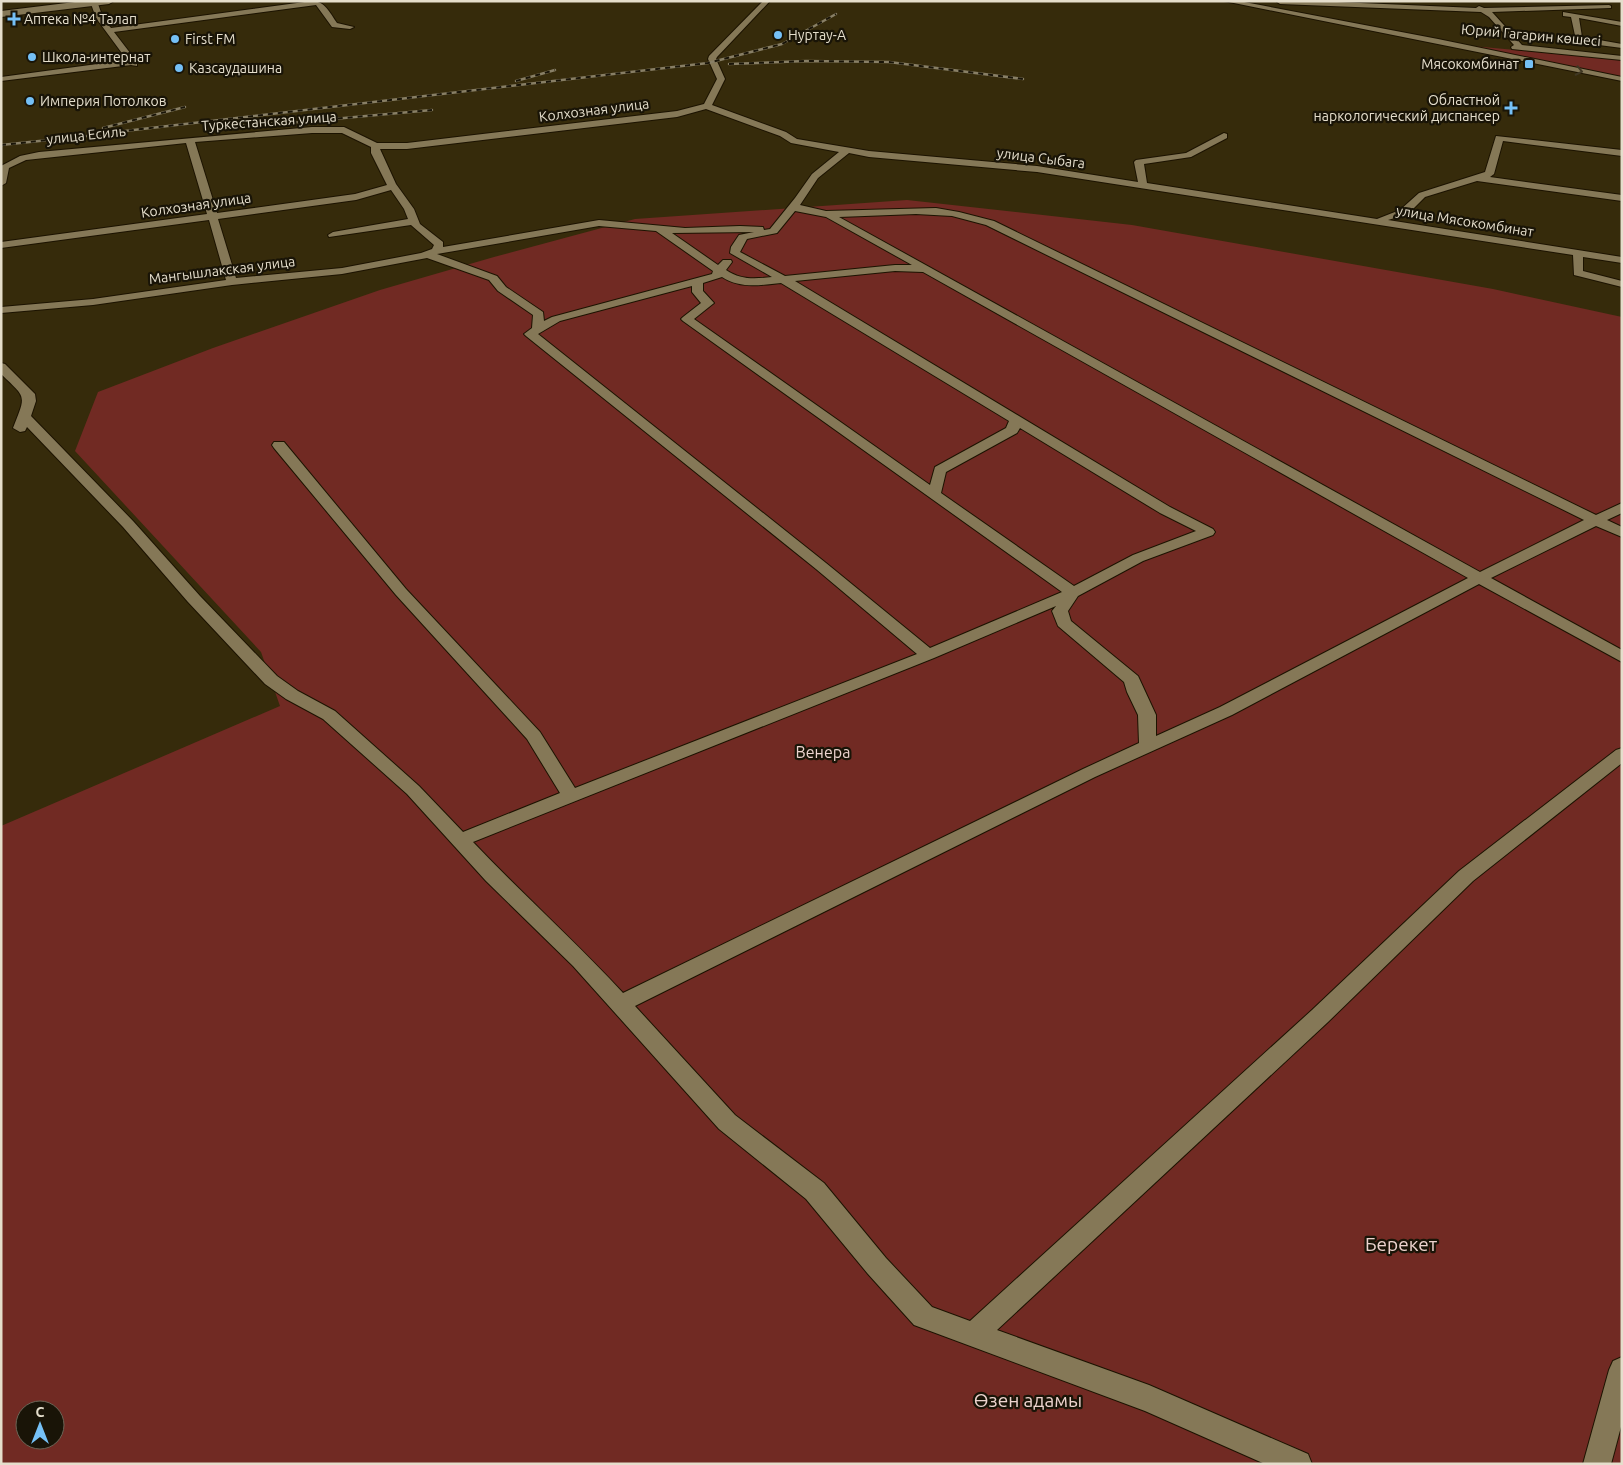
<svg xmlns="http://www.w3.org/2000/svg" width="1623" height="1465" viewBox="0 0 1623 1465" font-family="Ubuntu,sans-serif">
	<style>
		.green { fill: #712a23; fill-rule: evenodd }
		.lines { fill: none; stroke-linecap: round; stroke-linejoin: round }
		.minor-casing { stroke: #1c1300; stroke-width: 2 }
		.secondary-casing { stroke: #1c1300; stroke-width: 2 }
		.minor { fill: #857857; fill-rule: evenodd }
		.secondary { fill: #857857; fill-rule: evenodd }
		.rail-casing { stroke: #887f66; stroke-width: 2.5 }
		.rail { stroke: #191407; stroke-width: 2; stroke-dasharray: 5; stroke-linecap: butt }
		.oneway { stroke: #3f3723 }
		.poi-dot { fill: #75c0f6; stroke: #191407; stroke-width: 2 }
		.labels { text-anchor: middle; stroke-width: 4.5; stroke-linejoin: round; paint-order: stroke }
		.far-poi-label { font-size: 14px; fill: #e5decc; stroke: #191407; text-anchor: start }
		.far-street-label { font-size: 14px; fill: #e5decc; stroke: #191407 }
		.park-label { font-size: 16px; fill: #edd3ce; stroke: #191407 }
		.near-park-label { font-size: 19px; fill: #edd3ce; stroke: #191407 }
	</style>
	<rect width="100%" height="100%" fill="#362b0b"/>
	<g class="green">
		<path d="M1472,46L1622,60V77Z"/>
		<path d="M907,200L1132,225L1493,289L1622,317V1464H1V826L280,706L261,652L75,451L98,392L213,348L380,290L494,257L635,219ZM25,1410H55V1440H25Z"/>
	</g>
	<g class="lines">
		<g class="minor-casing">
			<g id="minor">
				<path d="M90,1H97L103,18L111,28L312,1C325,1 330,13 337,23L354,27L350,29L332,27L316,5L114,32L137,62V66L131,65L1,81V77L127,60L96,18Z"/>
				<path d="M763,1H770L717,57L716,59L725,79L712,105L786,132L797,139L869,151L1037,166L1138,182L1134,162L1136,160L1186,153L1224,133L1227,134V138L1191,157L1144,164L1147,183L1377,219L1400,210L1419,193L1485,172L1496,136L1622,150V156L1503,141L1494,174L1490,177L1622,195V201L1477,181L1425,197L1408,214L1388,220L1622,257V263L1583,257V271L1622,281V287L1574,275L1573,255L1037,172L869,157L849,153L818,178L800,205L826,211L936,208L959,212L994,221L1596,515L1622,503V513L1607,520L1622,527V537L1596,526L1491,578L1622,650V662L1479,584L1232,715L1095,777L635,1006L735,1115L824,1183L886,1258L932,1307L970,1321L1312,1010L1459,871L1616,750L1622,748V763L1473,881L1328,1022L997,1330L1149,1385L1308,1454L1312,1464H1265L1145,1411L914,1325L868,1274L806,1199L719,1129L573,966L486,881L407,794L323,719L286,699L265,684L188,602L123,527L27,427L25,431L20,432L13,428C26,394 27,399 1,374V363L5,364L35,394L36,401L31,416L133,521L200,596L277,676L298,691L335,711L419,786L463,832L560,793L527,739L396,595L274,448L272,445L274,442H284L406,589L540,732L575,788L917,654L816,569L526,336L524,334L532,328L533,315L498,291L489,280L427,258L342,274L232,285L93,305L1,313V307L93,299L226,280L209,220L1,248V242L207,214L186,143L26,160L9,168L6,183L1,186V166L20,156L39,152L312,127H344L377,143H407L677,111L704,104L717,79L708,59L709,56ZM706,109L780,136L791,143L839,152L812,174L795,198L770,229L764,230L763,227L740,226L685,228L599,220L443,247V242L420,224L414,209L396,184L380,149H407L677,117ZM312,133H342L371,147V153L387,185L355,194L217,213L195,142ZM391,190L404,209L408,219L333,232L328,235L329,237L411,225L434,245L432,249L421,253L342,268L236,278L218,219L356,200ZM795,211L826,217L912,265H895L785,276L740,252L747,239L777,233ZM916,214L952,216L986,225L1584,520L1480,572L839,217ZM599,226L656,231L713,271L712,274L552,317L544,321L543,312L506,287L497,276L437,254ZM754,232L739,235L731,247L730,253L772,277C754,279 741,280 726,270L732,262L731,260H723L718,265L672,233ZM895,271L923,272L1468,578L1220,707L1156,736V715L1138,676L1071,621L1068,611L1078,596L1143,561L1213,535L1215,532L1213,529L1170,507L795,281ZM722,277C740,289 761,285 781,283L1009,421L1006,428L935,467L930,485L694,319L714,303L703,291V283ZM692,286V292L701,303L683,317L681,319L683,321L1062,592L930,648L826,563L538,334L560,321ZM1020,428L1160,513L1196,531L1133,555L1074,586L941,493L946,472L1017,433ZM1056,606L1052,611L1058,626L1124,682L1127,692L1138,715L1139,743L1083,769L623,993C575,941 522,894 473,842L934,658Z"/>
				<path d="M1224,1H1239L1438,39L1622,77V81Z"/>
				<path d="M1314,1L1476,8L1479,6L1484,8L1609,5L1611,6V8L1492,12L1522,45L1622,56V60L1512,49L1511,47L1514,45L1489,17L1481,12L1280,4L1277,2Z"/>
				<path d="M1563,12L1622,22V26L1579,18L1582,37L1622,44V48L1591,44L1576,40L1571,17L1563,16Z"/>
				<path d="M1622,1357V1423L1611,1464H1583L1609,1370L1613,1361Z"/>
			</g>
		</g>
		<g class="secondary-casing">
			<path id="secondary" d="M83,1H114L109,4L1,17V11Z"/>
		</g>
		<use href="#minor" class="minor"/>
		<use href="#secondary" class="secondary"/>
		<g class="rail-casing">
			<g id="rail">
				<path d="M729,64L806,61L889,62L1023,79"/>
				<path d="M516,81L555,70"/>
				<path d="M218,127L300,122L432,110"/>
				<path d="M103,128L185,107"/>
				<path d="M99,134L708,63L782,44L836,14"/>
				<path d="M1,145L106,134"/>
			</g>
		</g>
		<use href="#rail" class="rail"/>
	</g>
	<defs><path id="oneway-chevron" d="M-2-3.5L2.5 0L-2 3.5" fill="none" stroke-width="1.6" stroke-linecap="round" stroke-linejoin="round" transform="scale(1.25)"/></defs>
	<use class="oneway" href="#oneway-chevron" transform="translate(1579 71) rotate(12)"/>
	<g class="poi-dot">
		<path d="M11.5 11.5h5v5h5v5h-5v5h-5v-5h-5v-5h5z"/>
		<circle cx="778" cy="35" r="5"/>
		<circle cx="175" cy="39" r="5"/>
		<circle cx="32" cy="57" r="5"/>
		<rect x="1524" y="59" width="10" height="10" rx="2.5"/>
		<circle cx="179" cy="68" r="5"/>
		<circle cx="30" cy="101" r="5"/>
		<path d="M1508.5 100.5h5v5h5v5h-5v5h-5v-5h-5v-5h5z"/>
	</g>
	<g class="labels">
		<g class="far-poi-label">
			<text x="24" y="24">Аптека №4 Талап</text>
			<text x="788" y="40">Нуртау-А</text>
			<text x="185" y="44">First FM</text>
			<text x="42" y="62">Школа-интернат</text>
			<text x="1519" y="69" text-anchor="end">Мясокомбинат</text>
			<text x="189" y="73">Казсаудашина</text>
			<text x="1500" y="105" text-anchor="end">Областной<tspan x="1500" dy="16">наркологический диспансер</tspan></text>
			<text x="40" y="106">Империя Потолков</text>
		</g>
		<g class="far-street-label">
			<text transform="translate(1531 35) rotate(5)" y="5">Юрий Гагарин көшесі</text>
			<text transform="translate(594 110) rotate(-7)" y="5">Колхозная улица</text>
			<text transform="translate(269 121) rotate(-4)" y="5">Туркестанская улица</text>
			<text transform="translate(86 135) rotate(-6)" y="5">улица Есиль</text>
			<text transform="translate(1041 158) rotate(7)" y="5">улица Сыбага</text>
			<text transform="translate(196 205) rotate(-8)" y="5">Колхозная улица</text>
			<text transform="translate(1465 221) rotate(9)" y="5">улица Мясокомбинат</text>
			<text transform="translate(222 270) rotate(-7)" y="5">Мангышлакская улица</text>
		</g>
		<g class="park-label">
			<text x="823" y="758">Венера</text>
		</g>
		<g class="near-park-label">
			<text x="1401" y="1251">Берекет</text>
			<text x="1028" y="1407">Өзен адамы</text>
		</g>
	</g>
	<rect width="1623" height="1465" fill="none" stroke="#e5decc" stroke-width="5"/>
	<g transform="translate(40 1425)"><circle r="24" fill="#191407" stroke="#6b6556"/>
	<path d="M0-4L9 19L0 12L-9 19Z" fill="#75c0f6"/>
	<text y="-8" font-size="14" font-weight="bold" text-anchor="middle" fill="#e5decc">С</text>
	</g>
</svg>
